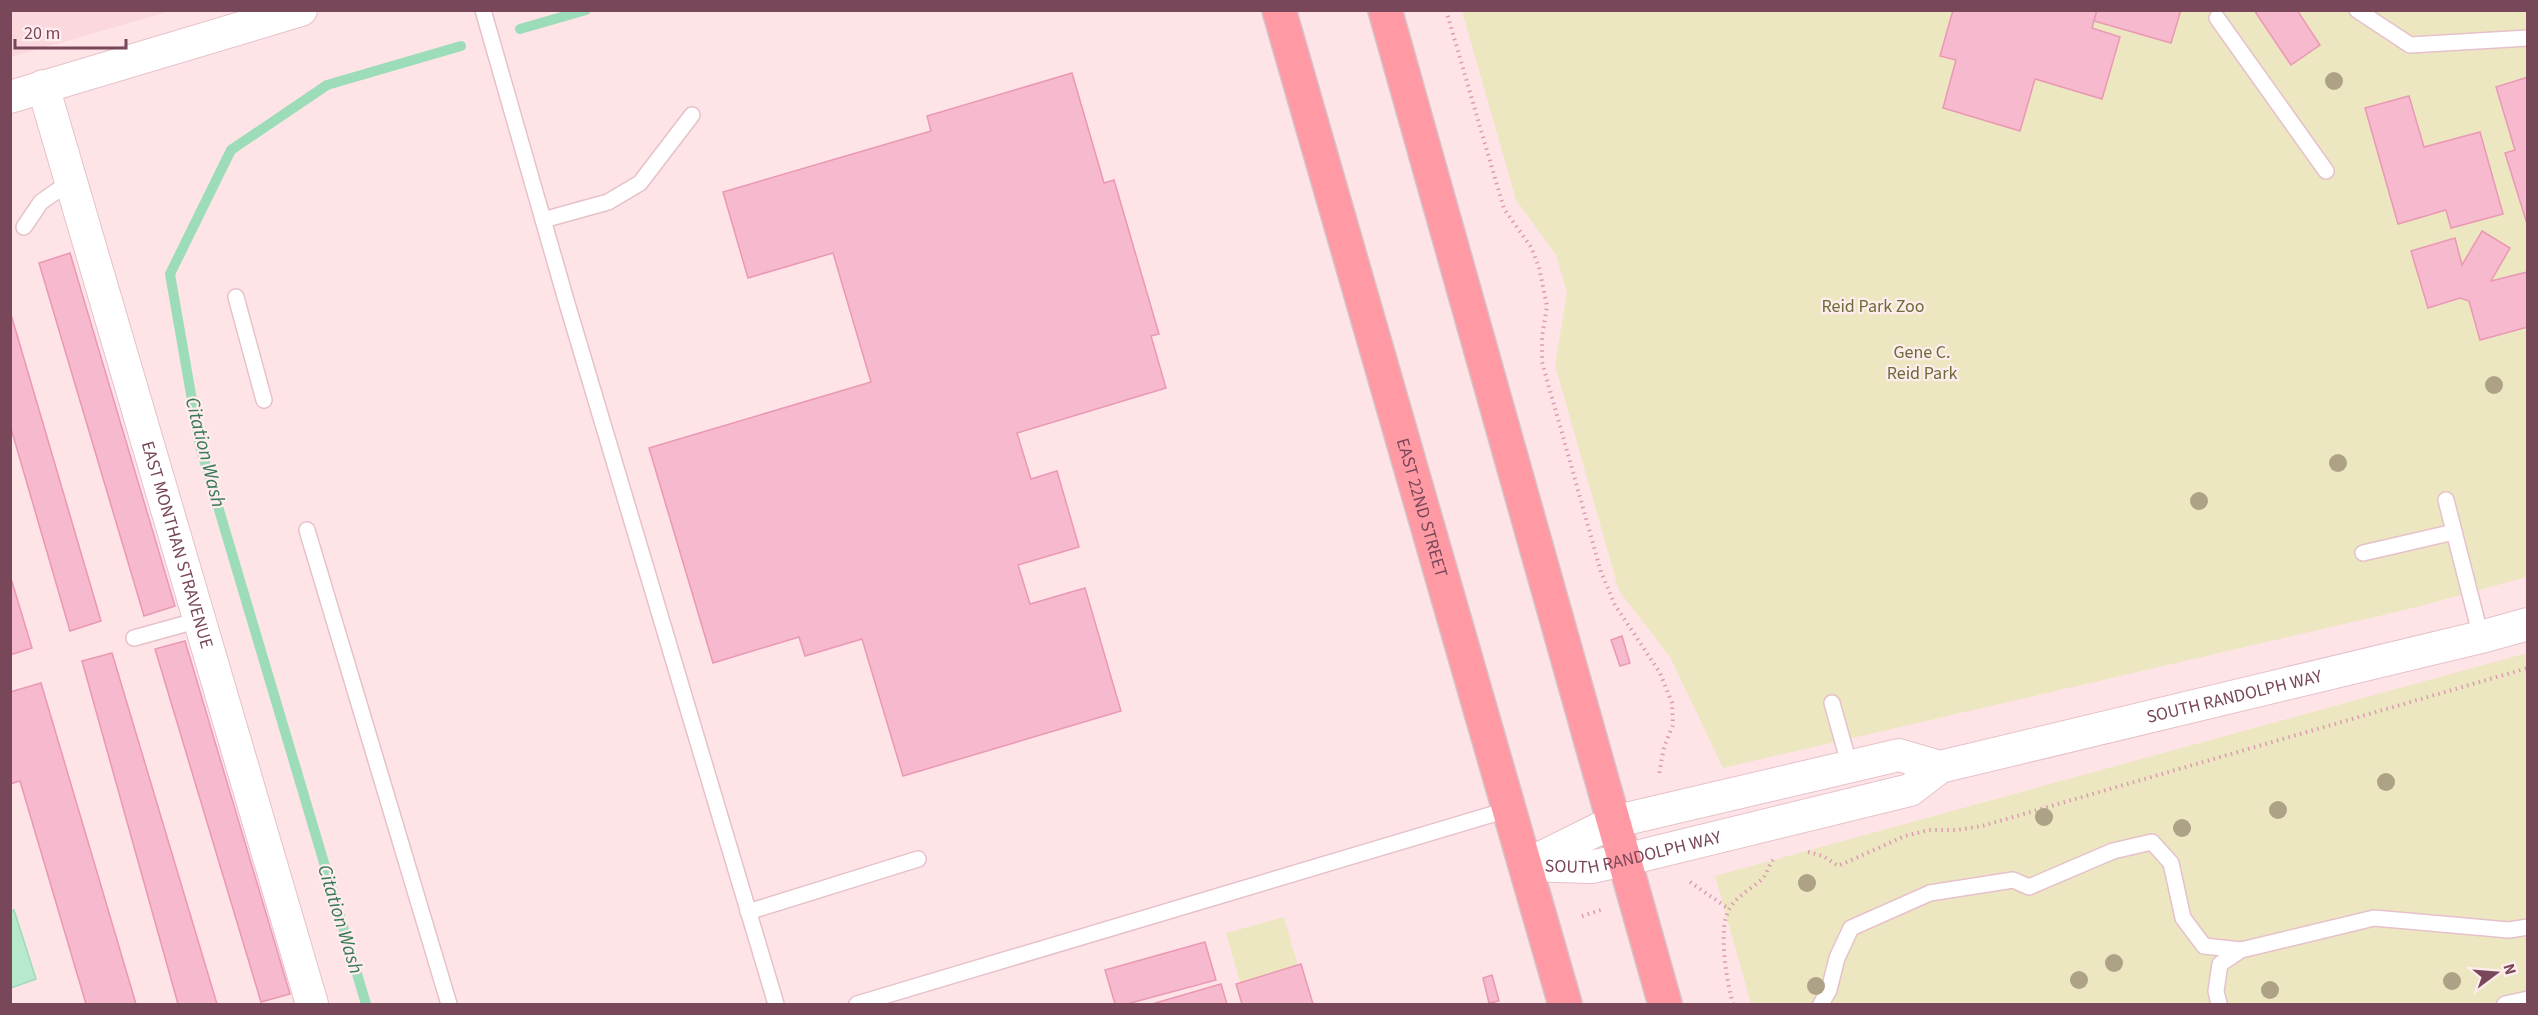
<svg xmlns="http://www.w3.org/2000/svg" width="2538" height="1015" viewBox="0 0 2538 1015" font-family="'Source Sans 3',sans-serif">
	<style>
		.residential { fill: #fbd8de }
		.green { fill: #ede7c1 }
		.water { fill: #b7eacc; stroke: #9cdcb8; stroke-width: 1.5 }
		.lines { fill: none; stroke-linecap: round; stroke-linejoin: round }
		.stream { stroke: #9cdcb8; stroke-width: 10 }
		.building { fill: #f6b9cd; stroke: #ea98b4; stroke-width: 1.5 }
		.service-casing { stroke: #e6c1ca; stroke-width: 18 }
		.minor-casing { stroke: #e6c1ca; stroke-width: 34 }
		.primary-casing { stroke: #d4c4ca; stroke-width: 36 }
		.path { stroke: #db9cb1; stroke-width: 4; stroke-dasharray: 1.5 4.5; stroke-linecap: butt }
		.service { stroke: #fff; stroke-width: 15 }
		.minor { stroke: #fff; stroke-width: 32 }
		.primary { stroke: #ff9aa4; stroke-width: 33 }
		.tree { fill: #aea286 }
		.labels { text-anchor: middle; stroke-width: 4.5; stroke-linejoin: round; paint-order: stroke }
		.park-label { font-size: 18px; fill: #6d6c36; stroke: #ffecee }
		.street-label { font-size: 18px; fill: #79475a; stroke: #ffecee }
		.water-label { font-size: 20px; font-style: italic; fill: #377954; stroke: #ffecee }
	</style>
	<rect width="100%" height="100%" fill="#fee4e7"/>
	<path class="residential" d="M11,10H171V11L11,57Z"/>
	<g class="green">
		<path d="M1462,11H2527V577L2409,609L1723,768L1670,657L1619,591L1555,365L1567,293L1556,255L1516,200Z"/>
		<path d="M2527,653V1004H1751L1715,876Z"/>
		<path d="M1284,917L1298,966L1240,982L1226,933Z"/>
	</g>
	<path class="water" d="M14,910L36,979L11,988V912Z"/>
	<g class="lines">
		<g class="stream">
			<path d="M520,29L586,10"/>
			<path d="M366,1004L200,446L170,274L231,150L327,85L461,46"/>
		</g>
	</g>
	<g class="building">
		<path d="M1953,10H2097L2092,28L2120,37L2102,99L2035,79L2020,131L1943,108L1956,60L1940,56Z"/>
		<path d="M2097,10H2181L2171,43L2094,21Z"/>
		<path d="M2254,10H2297L2320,45L2291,65Z"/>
		<path d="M1072,73L1104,183L1114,180L1159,334L1151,336L1166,388L1017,433L1031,479L1057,471L1079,547L1018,565L1030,604L1085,588L1121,711L903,776L862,639L805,656L799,637L713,663L649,448L871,382L833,253L748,278L723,192L931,131L927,116Z"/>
		<path d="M2528,77V227L2505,153L2515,150L2496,87Z"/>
		<path d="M2409,96L2424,147L2480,132L2503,214L2451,228L2446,210L2398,224L2365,108Z"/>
		<path d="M2482,231L2510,248L2491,281L2527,272L2528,327L2480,340L2469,301L2460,298L2428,308L2411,251L2455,238L2462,265Z"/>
		<path d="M70,253L175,606L144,616L39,263Z"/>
		<path d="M10,311L101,621L70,631L10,425Z"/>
		<path d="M10,575L32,648L10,655Z"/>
		<path d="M1622,636L1630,663L1620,666L1611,640Z"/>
		<path d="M185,641L290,994L261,1002L155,649Z"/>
		<path d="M112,653L217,1004H178L82,661Z"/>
		<path d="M41,683L136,1004H86L20,781L10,784V692Z"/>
		<path d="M1205,942L1216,980L1127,1004H1115L1105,970Z"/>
		<path d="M1301,964L1313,1004H1242L1236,984Z"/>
		<path d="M1492,975L1499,1001L1489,1003L1483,978Z"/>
		<path d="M1221,984L1227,1004H1152Z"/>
	</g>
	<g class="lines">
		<g class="service-casing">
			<g id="service">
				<path d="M483,10L566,300L776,1004"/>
				<path d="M2357,10L2410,45L2528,38"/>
				<path d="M2217,18L2326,171"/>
				<path d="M543,220L608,202L640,183L692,115"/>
				<path d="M24,227L41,202L71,181"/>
				<path d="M236,297L264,400"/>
				<path d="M2446,500L2481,637"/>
				<path d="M307,530L449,1004"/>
				<path d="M2363,553L2454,532"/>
				<path d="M134,638L199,620"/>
				<path d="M1832,703L1850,767"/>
				<path d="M748,912L918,859"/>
				<path d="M857,1004L1510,809"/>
				<path d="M1821,1004L1829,990L1837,958L1851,928L1930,893L2013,880L2029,887L2113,851L2152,842L2171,863L2183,918L2204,946L2241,950"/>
				<path d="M2219,1004L2216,991L2220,964L2241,950L2374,918L2509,930L2528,927"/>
				<path d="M2505,1004L2528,999"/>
			</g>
		</g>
		<g class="minor-casing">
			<g id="minor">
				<path id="s1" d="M43,86L312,1004"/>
				<path d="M10,97L301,10"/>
				<path id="s2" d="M1940,767L1899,755L1613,822L1526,865L1591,867L1624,860L1910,790L1940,767L2481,637L2528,624"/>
			</g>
		</g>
		<g class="primary-casing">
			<g id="primary">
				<path id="s3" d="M1279,10L1565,1004"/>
				<path d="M1385,10L1665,1004"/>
			</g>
		</g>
		<g class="path">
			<path d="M1446,10L1504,209L1531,247L1539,267L1547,306L1542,337V362L1601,572L1615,605L1660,673L1672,703L1673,725L1664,747L1659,775"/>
			<path d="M1808,852L1823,856L1838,866L1905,836L1929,830H1957L1982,826L2528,668"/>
			<path d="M1690,882L1729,909"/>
			<path d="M1582,916L1601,910"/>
			<path d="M1733,1004C1727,983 1717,927 1730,908C1737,896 1751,889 1761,880C1767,875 1768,866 1773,860"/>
		</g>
		<use href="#service" class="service"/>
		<use href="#minor" class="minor"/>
		<use href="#primary" class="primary"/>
	</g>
	<g class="tree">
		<circle cx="2334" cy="81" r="9"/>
		<circle cx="2494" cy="385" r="9"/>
		<circle cx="2338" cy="463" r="9"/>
		<circle cx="2199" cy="501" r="9"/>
		<circle cx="2386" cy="782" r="9"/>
		<circle cx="2278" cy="810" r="9"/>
		<circle cx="2044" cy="817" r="9"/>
		<circle cx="2182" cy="828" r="9"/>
		<circle cx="1807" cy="883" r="9"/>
		<circle cx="2114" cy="963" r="9"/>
		<circle cx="2079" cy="980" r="9"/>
		<circle cx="2452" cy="981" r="9"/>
		<circle cx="1816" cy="986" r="9"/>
		<circle cx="2270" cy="990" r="9"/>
	</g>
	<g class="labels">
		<g class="park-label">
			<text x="1873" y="312">Reid Park Zoo</text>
			<text x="1922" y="358">Gene C.<tspan x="1922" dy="21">Reid Park</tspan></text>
		</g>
		<g class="street-label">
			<text dy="6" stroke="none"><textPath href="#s3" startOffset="518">EAST 22ND STREET</textPath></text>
			<text dy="6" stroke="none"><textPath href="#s1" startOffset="478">EAST MONTHAN STRAVENUE</textPath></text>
			<text dy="6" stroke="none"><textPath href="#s2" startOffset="1167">SOUTH RANDOLPH WAY</textPath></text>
			<text dy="6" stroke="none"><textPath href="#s2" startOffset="542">SOUTH RANDOLPH WAY</textPath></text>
		</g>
		<g class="water-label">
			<text transform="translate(206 452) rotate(76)" y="7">Citation Wash</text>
			<text transform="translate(341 919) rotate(73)" y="7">Citation Wash</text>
		</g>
	</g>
	<rect width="2538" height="1015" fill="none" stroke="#79475a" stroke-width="24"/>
	<g transform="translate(2496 973) rotate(74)" stroke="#ffecee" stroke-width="4.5" paint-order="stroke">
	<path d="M0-4.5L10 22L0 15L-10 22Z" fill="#79475a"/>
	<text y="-9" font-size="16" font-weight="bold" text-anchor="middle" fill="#79475a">N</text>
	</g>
	<path d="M15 39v9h111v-9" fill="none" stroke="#79475a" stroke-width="3"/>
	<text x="24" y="39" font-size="18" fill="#79475a" stroke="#ffecee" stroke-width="4.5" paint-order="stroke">20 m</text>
</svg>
